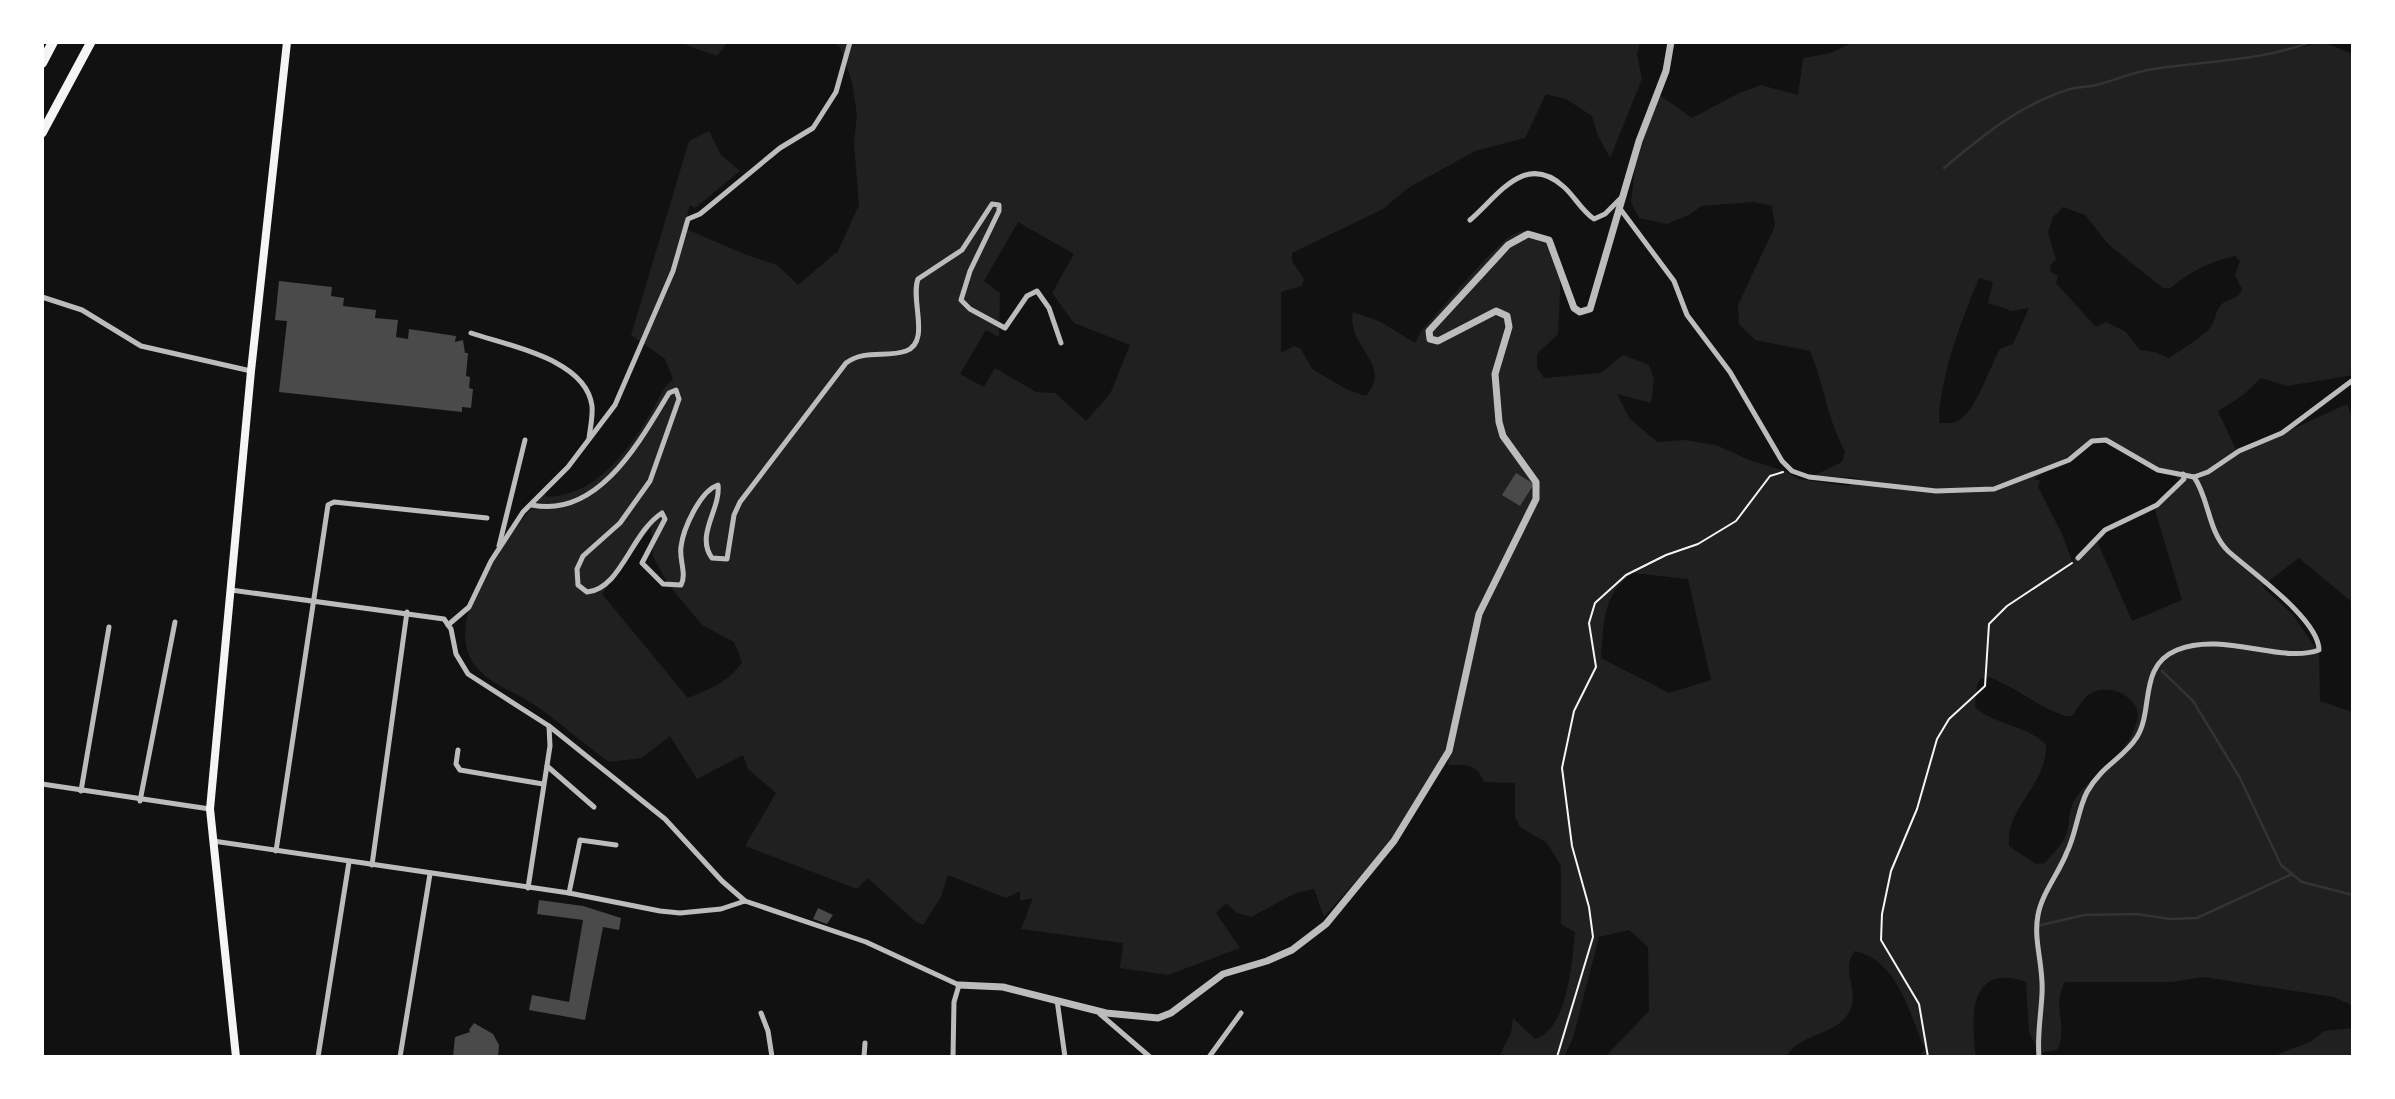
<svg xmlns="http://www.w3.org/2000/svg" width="2395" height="1099" viewBox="0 0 2395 1099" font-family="Raleway,sans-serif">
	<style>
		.green { fill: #202020; fill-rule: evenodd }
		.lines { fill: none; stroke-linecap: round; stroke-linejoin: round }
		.stream { stroke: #333; stroke-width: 2.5 }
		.building { fill: #4a4a4a }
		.path { stroke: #f5f5f5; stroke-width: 2 }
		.minor { stroke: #bcbcbc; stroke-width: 5 }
		.tertiary { stroke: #bcbcbc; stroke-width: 7 }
		.secondary { stroke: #f5f5f5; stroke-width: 8 }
		.primary { stroke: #f5f5f5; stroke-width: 9 }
		.motorway { stroke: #f5f5f5; stroke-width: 10 }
	</style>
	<rect width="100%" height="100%" fill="#111"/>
	<g class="green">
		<path d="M678,42H728L717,56Z"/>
		<path d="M833,42H1640L1637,54L1642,79L1610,158L1598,136L1592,116L1566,99L1546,94L1525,138L1475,151L1408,188L1383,209L1292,253V261L1304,279L1302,286L1281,292V353L1294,346L1301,349L1312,369L1348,390L1366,396C1394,364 1345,345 1353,312L1381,322L1415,343L1421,331C1439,312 1496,243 1514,234C1529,227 1542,233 1554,241L1561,269L1558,334L1537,354V368L1544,378L1601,373L1623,355L1649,365L1654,379L1651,403L1617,394L1629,418L1657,442L1685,440L1716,445L1749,460L1785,471L1799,479L1848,486L1859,478L1813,476L1842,462L1845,451C1827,419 1824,384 1810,351L1755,340L1739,324L1738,305L1775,226L1772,206L1754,202L1701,206L1689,215L1667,224L1639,218L1631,202L1635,167L1658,94L1692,118L1739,93L1761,85L1798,95L1803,58L1831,53L1854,42H2297L2299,48L2323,42L2353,54V375L2287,386L2261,378L2242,396L2218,411L2238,454L2347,404L2353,419V603L2299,558L2262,586L2293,615L2319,653L2320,701L2353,712V1006L2334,997L2203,977L2172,982H2065C2051,1005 2069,1028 2057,1050L2039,1053L2029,1032L2026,982C1968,962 1971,1018 1976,1057H1919L1925,1049C1909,1014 1899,961 1855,951C1839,970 1862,992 1848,1014C1834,1036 1800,1033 1786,1057H1605L1649,1011L1648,947L1629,930L1599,937L1573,1038L1564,1057H1499L1511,1033L1513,1018L1535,1039C1568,1029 1572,962 1575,932L1561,924V866L1547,843L1520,827L1515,817V783L1484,782C1477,763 1466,765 1448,765L1449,761L1445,759L1390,842L1324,917L1314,889L1296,893L1251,917L1237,913L1226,903L1216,913L1240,948L1168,975L1120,968L1123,943L1021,929L1033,898L1020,901V891L1006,898L948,875L941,897L923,925L916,922L868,878L857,889L745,846L776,793L748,769L743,755L697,779L670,736L642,758L609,762C583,743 558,721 532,703C514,692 486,682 474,664C440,615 513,529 545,493L546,497C595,496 626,453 649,416C657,404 661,388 673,379L665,359L631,335L689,141L709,131L721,155L740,171L695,208L690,205L684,228L744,254L777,265L798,285L838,251L859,205L854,144L857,115L852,82L840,47ZM2063,207L2085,215L2109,245L2163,288H2171C2189,271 2213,261 2235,256L2240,261L2235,275L2242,289L2238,296C2233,299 2227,300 2223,303C2215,309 2216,321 2210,328C2206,334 2176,354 2168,358L2155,352L2140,350L2126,332L2106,322L2096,327L2056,283L2058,276L2051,272L2050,265L2056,260L2048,232L2053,217ZM1018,222L1074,254L1052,293L1074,323L1130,345L1110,394L1086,421L1055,393L1036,392L995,368L984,387L960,374L986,330L999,337L1000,293L984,281ZM1979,278L1993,282L1988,303L2012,311L2029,308L2013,344L2000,349C1989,368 1978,406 1961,419C1955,424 1947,423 1939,423C1939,378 1962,319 1979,278ZM2098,437L2149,466L2172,473L2182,483L2155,510L2182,600L2132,621L2097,541L2072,561L2063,536L2038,487L2040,481L2034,479ZM651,526L653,556L668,584L702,625L734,642L742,662C729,682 710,689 688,698L602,594ZM1633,573L1688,579L1711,680L1669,693L1601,658C1604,623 1602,594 1633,573ZM1989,677C2018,688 2035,706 2066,716H2072C2078,708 2084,696 2093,692C2112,683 2143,699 2137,721C2128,757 2092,772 2074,801C2068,811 2070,822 2067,832C2064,844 2052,854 2045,863L2036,864L2009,846C2006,806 2047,786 2046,745C2026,724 1996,726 1975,707L1977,685L1980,679Z"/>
		<path d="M2353,1028V1057H2270L2310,1042L2324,1031Z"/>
	</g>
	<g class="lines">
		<g class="stream">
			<path d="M1944,168C1982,136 2021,104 2070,89C2078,87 2088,87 2096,85C2116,80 2133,72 2153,69C2205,61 2261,61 2311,42"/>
			<path d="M2162,671L2193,701L2240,778L2281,865L2302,882L2353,895"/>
			<path d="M2041,925L2084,915L2137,914L2170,919L2197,918L2292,874"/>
		</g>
	</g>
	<g class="building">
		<path d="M279,281L332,287L331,296L344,298L343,306L376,310L375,318L398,320L396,337L408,339L409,329L456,336L455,342L463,340L465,353H468L466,376L470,377L469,388L473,389L471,408L462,407V412L279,392L287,321L275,320Z"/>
		<path d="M1516,473L1534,484L1520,506L1502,495Z"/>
		<path d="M539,900L583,906L621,918L619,930L603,927L585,1020L529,1010L532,995L569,1002L583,920L537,914Z"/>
		<path d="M818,908L833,915L827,924L813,919Z"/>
		<path d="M474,1023L493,1034L499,1045L498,1057H453L455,1037L470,1032L469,1030Z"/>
	</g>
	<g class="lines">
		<g class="path">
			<path d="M1557,1057L1593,937L1589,907L1572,846L1562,768L1574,711L1596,667L1589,623L1595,603L1626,575L1666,555L1698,544L1736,521L1770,476L1783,472"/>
			<path d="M1928,1057L1919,1004L1881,940L1882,914L1891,871L1917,809L1937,739L1949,719L1985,686L1989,624L2007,606L2072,563"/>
		</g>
		<g class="minor">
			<path d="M1621,210L1674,281L1687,315L1730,372L1782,461L1792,471L1809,477L1936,491L1994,489L2069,460L2092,441L2106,440L2158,470L2194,477L2208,472L2239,451L2282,433L2353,380"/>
			<path d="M1470,220C1498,196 1525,151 1564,187C1575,197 1582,211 1594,219L1605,214L1624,195"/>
			<path d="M42,297L82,310L141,346L251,371"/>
			<path d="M471,333C509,346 586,359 592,406C593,417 590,428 589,439"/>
			<path d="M532,505C599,519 641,439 669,393L676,390L679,399L650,481L620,523L583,556L577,569L578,585L587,592C621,589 631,533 662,513L665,519L642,563L663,584L681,585C687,574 679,560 681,547C683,529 700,491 718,485C721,509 695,535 712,558L727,559L734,515L740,502L846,363C865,349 886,358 906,351C931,342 910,300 918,279L962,250L992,204L999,205V211L970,271L961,300L970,309L1005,328L1027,296L1037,291L1049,308L1061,343"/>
			<path d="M499,546L525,440"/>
			<path d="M2078,558L2105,530L2157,505L2184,479L2183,474"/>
			<path d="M231,590L444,619L451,629L456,654L468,674L549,726L665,819L722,881L745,901"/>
			<path d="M448,625L469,607L491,561L523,512L568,467L615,405L673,271L688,219L700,214L780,148L813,128L836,92L850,42"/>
			<path d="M458,750L456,764L460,770L543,784"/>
			<path d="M547,766L594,807"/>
			<path d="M42,784L210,809"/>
			<path d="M81,791L109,627"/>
			<path d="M140,801L175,622"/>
			<path d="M213,841L569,893L660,911L680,913L721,909L745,901L866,942L959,985L954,1002L953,1057"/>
			<path d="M276,851L328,505L334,502L487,518"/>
			<path d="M372,865L407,612"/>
			<path d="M528,888L550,746L549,726"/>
			<path d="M569,893L580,840L616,845"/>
			<path d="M1057,1000L1065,1057"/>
			<path d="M761,1013L768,1031L772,1057"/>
			<path d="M1100,1014L1150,1057"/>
			<path d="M318,1057L349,862"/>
			<path d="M400,1057L430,874"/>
			<path d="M864,1057L865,1043"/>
			<path d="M1209,1057L1241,1013"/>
			<path d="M2039,1057C2037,1036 2041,1015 2042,994C2044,966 2033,941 2038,915C2042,893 2059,873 2067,852C2076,834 2078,809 2087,792C2102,765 2123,759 2137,737C2154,709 2138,666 2177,650C2223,631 2281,664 2319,650C2319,619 2250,571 2228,551C2208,532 2209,498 2194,477"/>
		</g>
		<path class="tertiary" d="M959,985L1003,987L1106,1013L1158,1018L1171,1013L1223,974L1267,961L1292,950L1326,924L1394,841L1449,751L1479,614L1536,499V482L1503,436L1499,422L1495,374L1509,327L1507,316L1496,311L1438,341L1430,339L1429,331L1508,245L1528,234L1549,240L1574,308L1580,312L1590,309L1639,141L1666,71L1671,42"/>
		<path class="secondary" d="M236,1057L210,809L251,371L287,42"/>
		<path class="primary" d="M42,133L91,42"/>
		<path class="motorway" d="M42,63L53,42"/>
	</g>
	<rect width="2395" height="1099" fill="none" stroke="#ffffff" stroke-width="88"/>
</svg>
